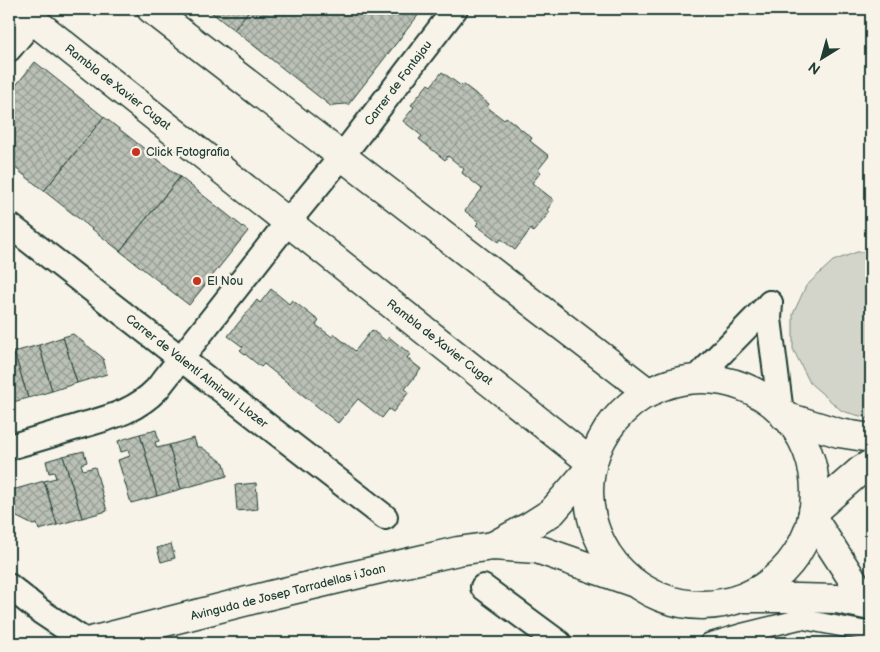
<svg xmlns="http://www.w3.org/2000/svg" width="880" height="652" viewBox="0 0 880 652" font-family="'Balsamiq Sans',sans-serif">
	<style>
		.park { fill: #d3d5ca; stroke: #79897f }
		.building { fill: url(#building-cross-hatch); stroke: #1f3d34 }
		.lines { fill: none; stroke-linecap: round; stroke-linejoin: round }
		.pedestrian-casing { stroke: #1f3d34; stroke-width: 22 }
		.minor-casing { stroke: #1f3d34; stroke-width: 28 }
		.tertiary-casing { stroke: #1f3d34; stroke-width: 31 }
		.secondary-casing { stroke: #1f3d34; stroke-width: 31 }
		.pedestrian { stroke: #f7f3e8; stroke-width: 19 }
		.minor { stroke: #f7f3e8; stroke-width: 24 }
		.tertiary { stroke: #f7f3e8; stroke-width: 28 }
		.secondary { stroke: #f7f3e8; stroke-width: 28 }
		.poi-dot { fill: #c8321e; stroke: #f7f3e8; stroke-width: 2 }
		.labels { text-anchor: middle; stroke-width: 5; stroke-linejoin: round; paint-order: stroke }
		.street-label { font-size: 12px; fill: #1f3d34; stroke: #f7f3e8 }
		.poi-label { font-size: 12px; fill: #1f3d34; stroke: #f7f3e8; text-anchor: start }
	</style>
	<defs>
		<pattern id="building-cross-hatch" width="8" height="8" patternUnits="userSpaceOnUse" patternTransform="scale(1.25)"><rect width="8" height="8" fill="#bbc1b6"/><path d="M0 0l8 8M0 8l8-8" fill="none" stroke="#979e95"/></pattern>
	</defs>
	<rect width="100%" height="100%" fill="#f7f3e8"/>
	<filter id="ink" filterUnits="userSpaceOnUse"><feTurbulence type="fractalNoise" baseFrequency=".02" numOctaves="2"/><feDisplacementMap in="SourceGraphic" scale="10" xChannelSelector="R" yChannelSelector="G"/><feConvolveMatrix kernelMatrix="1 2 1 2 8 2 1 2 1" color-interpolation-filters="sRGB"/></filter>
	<g filter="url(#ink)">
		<path class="park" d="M857,252H871V419L842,411L810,383L793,349V314L806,286L833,261Z"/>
		<g class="building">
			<path d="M207,9H250L234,30Z"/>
			<path d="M250,9H423L348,105L346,104L333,105L332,107L234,30Z"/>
			<path d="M35,62L104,117L44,191L9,163V94Z"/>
			<path d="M442,72L461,86L463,84L489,104L487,107L504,120L506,117L532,138L530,141L549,156L538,170L541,172L532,183L554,200L547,210L550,212L533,232L531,229L515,250L501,239L499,242L476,225L479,222L465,211L482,189L462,173L464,169L448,156L445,160L419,139L422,136L403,121L414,107L411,105L428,84L431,86Z"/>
			<path d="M104,117L180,177L120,251L44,191Z"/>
			<path d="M180,177L248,231L189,305L120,251Z"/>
			<path d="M271,289L289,304L292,300L319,321L316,325L332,337L334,334L355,351L372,330L386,341L389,337L410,354L407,358L421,369L405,389L409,392L393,412L389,409L382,418L358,399L338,423L264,364L261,367L240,350L243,347L228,336L257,300L260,303Z"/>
			<path d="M73,334L103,358L107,374L77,383L63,337Z"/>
			<path d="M63,337L77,383L52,391L39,345Z"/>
			<path d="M39,345L52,391L28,398L14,352Z"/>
			<path d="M14,352L28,398L9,403V353Z"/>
			<path d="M156,430L159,441L155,442L157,448L169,445L181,489L157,496L140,434Z"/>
			<path d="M140,434L157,496L131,503L118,460L130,456L128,450L121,452L118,441Z"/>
			<path d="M194,438L197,447H201L224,463L227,476L181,489L169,445Z"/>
			<path d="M84,451L87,462L81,464L83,470L95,467L107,511L82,518L63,456Z"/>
			<path d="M63,456L82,518L57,525L44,481L56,478L54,472L49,473L46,461Z"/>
			<path d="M44,481L57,525L39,530L37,524L33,525L9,513V491Z"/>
			<path d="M256,483L258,509L237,511L235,485Z"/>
			<path d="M171,544L175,558L161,562L157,548Z"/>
		</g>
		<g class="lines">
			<g class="pedestrian-casing">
				<path id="pedestrian" d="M709,643L740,634L801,619L864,631L871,636"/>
			</g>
			<g class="minor-casing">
				<g id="minor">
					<path d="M9,49L33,20"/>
					<path d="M9,225L385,517"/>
					<path d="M770,303L769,319L781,413"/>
					<path d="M696,379L770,303"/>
					<path d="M9,447C31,441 54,434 77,427C107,418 134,413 157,389L288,222L342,156L455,9"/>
					<path d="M9,586L40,611L88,643"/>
					<path d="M483,587L559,643"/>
				</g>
			</g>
			<g class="tertiary-casing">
				<g id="tertiary">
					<path d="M784,416L839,433L871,438"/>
					<path d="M813,512L861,470L871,464"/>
				</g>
			</g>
			<g class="secondary-casing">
				<g id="secondary">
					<path d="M19,9L592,463"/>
					<path d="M151,9L649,393"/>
					<circle cx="702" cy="492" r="113"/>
					<path d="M812,517L869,605"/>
					<path d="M493,546L530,526L552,512L591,467"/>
					<path d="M744,598H797L837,599L871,606"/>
					<path d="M83,643L271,595L410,562L458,551L493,546L537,549L632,582"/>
				</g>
			</g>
			<use href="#pedestrian" class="pedestrian"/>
			<use href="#minor" class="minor"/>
			<use href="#tertiary" class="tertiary"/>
			<use href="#secondary" class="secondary"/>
		</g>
	</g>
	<g class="poi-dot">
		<circle cx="136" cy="152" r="5"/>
		<circle cx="197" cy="281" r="5"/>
	</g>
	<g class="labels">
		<g class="street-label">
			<text transform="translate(398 83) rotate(-53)" y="4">Carrer de Fontajau</text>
			<text transform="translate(118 87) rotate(38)" y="4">Rambla de Xavier Cugat</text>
			<text transform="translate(440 342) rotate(38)" y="4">Rambla de Xavier Cugat</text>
			<text transform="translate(197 371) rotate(38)" y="4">Carrer de Valentí Almirall i Llozer</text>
			<text transform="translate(288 592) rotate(-14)" y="4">Avinguda de Josep Tarradellas i Joan</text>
		</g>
		<g class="poi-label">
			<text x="146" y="156">Click Fotografia</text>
			<text x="207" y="285">El Nou</text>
		</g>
	</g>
	<rect width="880" height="652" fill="none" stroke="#f7f3e8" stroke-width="30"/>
	<rect x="15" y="15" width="850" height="622" fill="none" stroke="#1f3d34" stroke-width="2" filter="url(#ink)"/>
	<g transform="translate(822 58) rotate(217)" stroke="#f7f3e8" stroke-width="4" paint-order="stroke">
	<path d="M0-4L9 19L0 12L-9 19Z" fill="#1f3d34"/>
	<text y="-8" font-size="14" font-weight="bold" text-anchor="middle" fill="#1f3d34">N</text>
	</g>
</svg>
